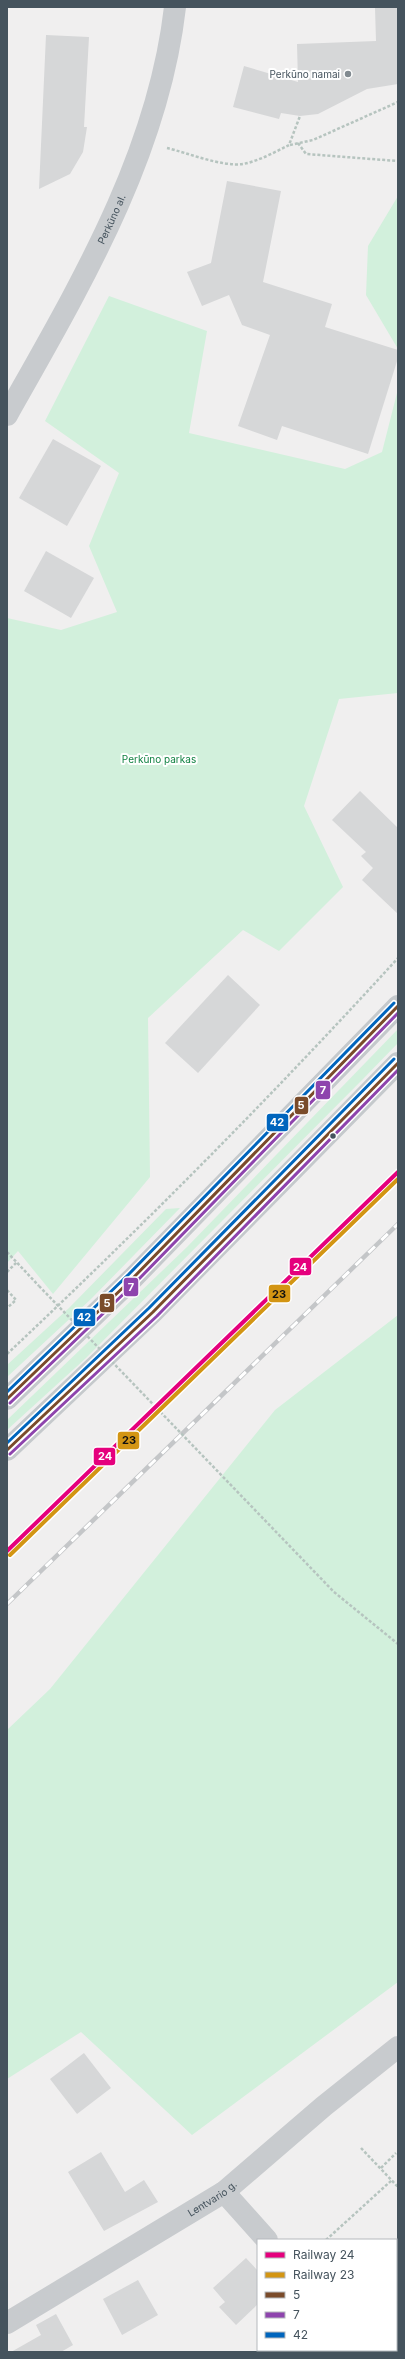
<svg xmlns="http://www.w3.org/2000/svg" width="405" height="2359" viewBox="0 0 405 2359" font-family="Inter,sans-serif">
	<style>
		.green { fill: #d2f0dc }
		.building { fill: #d6d7d8 }
		.lines { fill: none; stroke-linecap: round; stroke-linejoin: round }
		.path { stroke: #b6c4bf; stroke-width: 2.5; stroke-dasharray: 3 2; stroke-linecap: butt }
		.minor { stroke: #c8cbce; stroke-width: 22 }
		.primary { stroke: #c5c9cc; stroke-width: 22 }
		.rail-casing { stroke: #c4c6c8; stroke-width: 4.5 }
		.rail { stroke: #fff; stroke-width: 3; stroke-dasharray: 9; stroke-linecap: butt }
		.path-bridge { stroke: #b6c4bf; stroke-width: 2.5; stroke-dasharray: 3 2; stroke-linecap: butt }
		.bus-1-casing { stroke: #fff; stroke-width: 6 }
		.bus-2-casing { stroke: #fff; stroke-width: 6 }
		.bus-3-casing { stroke: #fff; stroke-width: 6 }
		.bus-1 { stroke: #7a4b2a; stroke-width: 3 }
		.bus-2 { stroke: #8e44ad; stroke-width: 3 }
		.bus-3 { stroke: #0065bd; stroke-width: 3 }
		.rail-1-casing { stroke: #fff; stroke-width: 7 }
		.rail-2-casing { stroke: #fff; stroke-width: 7 }
		.rail-1 { stroke: #e5007d; stroke-width: 4 }
		.rail-2 { stroke: #d39513; stroke-width: 4 }
		.poi-dot { fill: #818a90; stroke: #fff; stroke-width: 1.5 }
		.bus-dot { fill: #45535d; stroke: #fff; stroke-width: 1.5 }
		.labels { text-anchor: middle; stroke-width: 4; stroke-linejoin: round; paint-order: stroke }
		.poi-label { font-size: 10px; fill: #45535d; stroke: #fff; text-anchor: end }
		.street-label { font-size: 10px; fill: #45535d; stroke: #fff }
		.park-label { font-size: 10px; fill: #128243; stroke: #fff }
		.line-badge { stroke: #fff; stroke-width: 1.5 }
		.badge-label { font-size: 11px; text-anchor: middle; font-weight: bold; fill: #fff }
		.pale-badge-label { font-size: 11px; text-anchor: middle; font-weight: bold; fill: #111 }
	</style>
	<rect width="100%" height="100%" fill="#f0efef"/>
	<g class="green">
		<path d="M398,196V349L366,295L368,246Z"/>
		<path d="M109,296L207,331L189,433L345,469L382,452L398,389V693L339,699L304,806L343,887L279,951L243,930L148,1018L150,1177L53,1294L18,1251L7,1263V618L61,630L117,612L89,546L119,473L45,421Z"/>
		<path d="M398,1029V1043L364,1078L86,1358L7,1430V1420L187,1247Z"/>
		<path d="M180,1208L91,1299L7,1377V1365L69,1308L166,1209Z"/>
		<path d="M398,1315V1982L192,2135L81,2032L7,2079V1730L50,1689L275,1410Z"/>
	</g>
	<g class="building">
		<path d="M375,8H398V84L367,89L318,114L300,116L281,113L279,119L233,107L244,66L298,82L297,44L376,41Z"/>
		<path d="M46,35L89,37L84,127H87L83,152L70,174L39,189Z"/>
		<path d="M227,181L281,191L263,282L332,304L325,327L398,350V358L368,454L282,426L277,440L238,426L270,335L242,325L229,295L202,306L187,272L211,263Z"/>
		<path d="M53,439L101,466L67,526L19,498Z"/>
		<path d="M46,551L94,578L71,618L24,591Z"/>
		<path d="M360,791L398,828V914L362,880L373,868L361,856L366,852L332,820Z"/>
		<path d="M228,975L260,1005L198,1073L165,1043Z"/>
		<path d="M84,2053L111,2088L77,2114L50,2079Z"/>
		<path d="M101,2152L125,2192L144,2180L158,2202L104,2231L68,2172Z"/>
		<path d="M246,2258L258,2271V2304L236,2325L219,2307L225,2302L213,2288Z"/>
		<path d="M138,2280L158,2315L122,2335L103,2299Z"/>
		<path d="M56,2314L73,2345L61,2352H11L41,2335L36,2325Z"/>
	</g>
	<g class="lines">
		<g class="path">
			<path d="M298,143L306,154L398,161"/>
			<path d="M290,145L313,140L398,102"/>
			<path d="M167,148C188,153 222,167 243,164C259,161 275,152 289,145L300,116"/>
			<path d="M7,1252L39,1286"/>
			<path d="M7,1272L17,1262"/>
			<path d="M7,1290L16,1300L7,1308"/>
			<path d="M7,1354C142,1227 273,1095 398,958"/>
			<path d="M334,1592L398,1644"/>
			<path d="M361,2148L398,2187"/>
			<path d="M381,2168L396,2153"/>
			<path d="M326,2240L392,2180"/>
			<path d="M382,2350L384,2352"/>
			<path d="M396,2352V2351"/>
		</g>
		<g class="minor">
			<path id="s1" d="M7,415C79,287 158,156 175,7"/>
			<path d="M224,2192L267,2240"/>
			<path id="s2" d="M7,2323L224,2192L324,2106L398,2047"/>
			<path d="M292,2352L293,2350"/>
		</g>
		<g class="primary">
			<path d="M7,1399L133,1278L398,1006"/>
			<path d="M7,1450L153,1312L398,1063"/>
		</g>
		<g class="rail-casing">
			<path id="rail" d="M7,1604L398,1224"/>
		</g>
		<use href="#rail" class="rail"/>
		<path class="path-bridge" d="M39,1286L334,1592"/>
		<g class="bus-1-casing">
			<g id="bus-1">
				<path d="M7,1399L133,1278L398,1006"/>
				<path d="M7,1450L153,1312L398,1063"/>
			</g>
		</g>
		<g class="bus-2-casing">
			<g id="bus-2">
				<path d="M10,1403L137,1281L398,1013"/>
				<path d="M10,1454L157,1316L398,1070"/>
			</g>
		</g>
		<g class="bus-3-casing">
			<g id="bus-3">
				<path d="M7,1392L129,1274L394,1003"/>
				<path d="M7,1443L149,1308L394,1059"/>
			</g>
		</g>
		<use href="#bus-1" class="bus-1"/>
		<use href="#bus-2" class="bus-2"/>
		<use href="#bus-3" class="bus-3"/>
		<g class="rail-1-casing">
			<path id="rail-1" d="M7,1551L398,1172"/>
		</g>
		<g class="rail-2-casing">
			<path id="rail-2" d="M10,1555L398,1179"/>
		</g>
		<use href="#rail-1" class="rail-1"/>
		<use href="#rail-2" class="rail-2"/>
	</g>
	<circle class="poi-dot" cx="348" cy="74" r="4"/>
	<circle class="bus-dot" cx="333" cy="1136" r="3.5"/>
	<g class="labels">
		<g class="poi-label">
			<text x="340" y="78">Perkūno namai</text>
		</g>
		<g class="street-label">
			<text dy="4" stroke="none"><textPath href="#s1" startOffset="222">Perkūno al.</textPath></text>
			<text dy="4" stroke="none"><textPath href="#s2" startOffset="240">Lentvario g.</textPath></text>
		</g>
		<g class="park-label">
			<text x="159" y="763">Perkūno parkas</text>
		</g>
	</g>
	<g class="line-badge">
		<rect x="315" y="1080" width="16" height="20" rx="4" fill="#8e44ad"/>
		<rect x="294" y="1096" width="15" height="19" rx="4" fill="#7a4b2a"/>
		<rect x="266" y="1113" width="23" height="19" rx="4" fill="#0065bd"/>
		<rect x="289" y="1257" width="23" height="19" rx="4" fill="#e5007d"/>
		<rect x="123" y="1277" width="16" height="20" rx="4" fill="#8e44ad"/>
		<rect x="268" y="1284" width="23" height="19" rx="4" fill="#d39513"/>
		<rect x="99" y="1293" width="16" height="20" rx="4" fill="#7a4b2a"/>
		<rect x="73" y="1308" width="23" height="19" rx="4" fill="#0065bd"/>
		<rect x="117" y="1431" width="23" height="19" rx="4" fill="#d39513"/>
		<rect x="93" y="1447" width="23" height="19" rx="4" fill="#e5007d"/>
	</g>
	<g class="badge-label">
		<text x="323" y="1094">7</text>
		<text x="301" y="1109">5</text>
		<text x="277" y="1126">42</text>
		<text x="300" y="1271">24</text>
		<text x="131" y="1291">7</text>
		<text x="107" y="1307">5</text>
		<text x="84" y="1321">42</text>
		<text x="105" y="1460">24</text>
	</g>
	<g class="pale-badge-label">
		<text x="279" y="1298">23</text>
		<text x="129" y="1444">23</text>
	</g>
	<rect width="405" height="2359" fill="none" stroke="#45535d" stroke-width="16"/>
	<rect x="257" y="2239" width="140" height="112" fill="#ffffff" stroke="#b5babe"/>
	<rect x="265" y="2252" width="20" height="6" fill="#e5007d" stroke="#b5babe"/>
	<text x="293" y="2259" font-size="12" fill="#45535d">Railway 24</text>
	<rect x="265" y="2272" width="20" height="6" fill="#d39513" stroke="#b5babe"/>
	<text x="293" y="2279" font-size="12" fill="#45535d">Railway 23</text>
	<rect x="265" y="2292" width="20" height="6" fill="#7a4b2a" stroke="#b5babe"/>
	<text x="293" y="2299" font-size="12" fill="#45535d">5</text>
	<rect x="265" y="2312" width="20" height="6" fill="#8e44ad" stroke="#b5babe"/>
	<text x="293" y="2319" font-size="12" fill="#45535d">7</text>
	<rect x="265" y="2332" width="20" height="6" fill="#0065bd" stroke="#b5babe"/>
	<text x="293" y="2339" font-size="12" fill="#45535d">42</text>
</svg>
